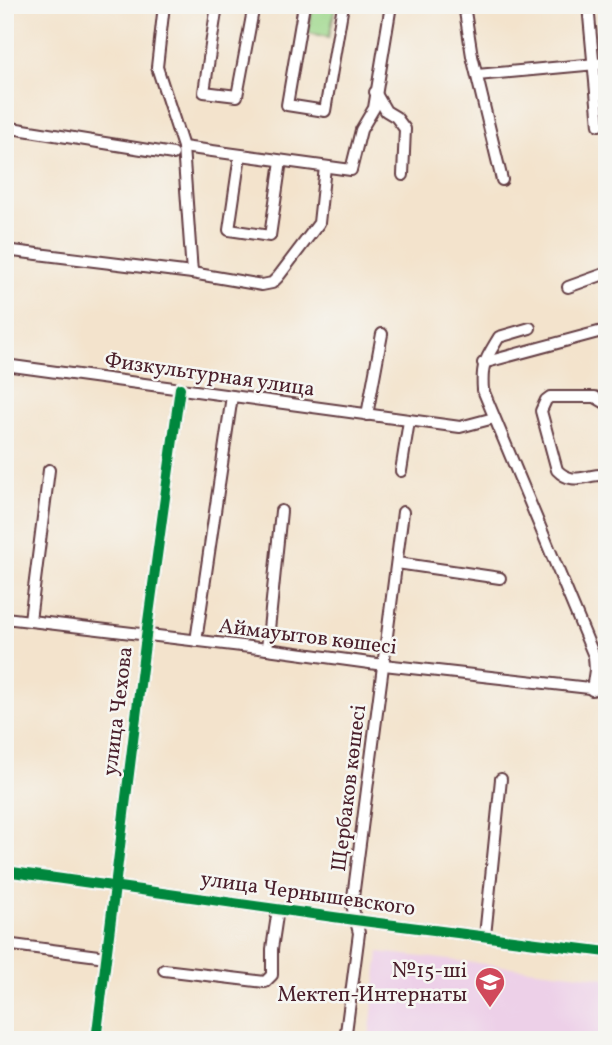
<svg xmlns="http://www.w3.org/2000/svg" width="612" height="1045" viewBox="0 0 612 1045" font-family="Vollkorn,serif">
	<style>
		.built { fill: #edd0e8 }
		.green { fill: #9dd78a; stroke: #747b5a; stroke-width: 2 }
		.lines { fill: none; stroke-linecap: round; stroke-linejoin: round }
		.minor-casing { stroke: #633c43; stroke-width: 14 }
		.minor { stroke: #fff; stroke-width: 10 }
		.cycleway-casing { stroke: #f6f6f2; stroke-width: 15 }
		.cycleway { stroke: #00873e; stroke-width: 10 }
		.labels { text-anchor: middle; stroke-width: 5; stroke-linejoin: round; paint-order: stroke }
		.street-label { font-size: 21px; fill: #4a1f2b; stroke: #f6f6f2 }
		.poi-label { font-size: 21px; fill: #4a1f2b; stroke: #f6f6f2; text-anchor: end }
	</style>
	<rect width="100%" height="100%" fill="#f6f6f2"/>
	<filter id="ink" filterUnits="userSpaceOnUse"><feTurbulence type="fractalNoise" baseFrequency=".0143" numOctaves="2"/><feDisplacementMap in="SourceGraphic" scale="14" xChannelSelector="R" yChannelSelector="G"/><feConvolveMatrix kernelMatrix="1 2 1 2 8 2 1 2 1" color-interpolation-filters="sRGB"/></filter>
	<filter id="wash" filterUnits="userSpaceOnUse"><feTurbulence type="fractalNoise" baseFrequency=".00686" numOctaves="4" result="noise"/><feDisplacementMap in="SourceGraphic" scale="28" xChannelSelector="R" yChannelSelector="G"/><feGaussianBlur stdDeviation="1.57" result="paint"/><feColorMatrix in="noise" values="0 0 0 0 0 0 0 0 0 0 0 0 0 0 0 0 0 1.4 0 .05"/><feComposite in="paint" operator="in"/></filter>
	<g filter="url(#wash)">
		<rect width="100%" height="100%" fill="#f3e3cc"/>
		<path class="built" d="M379,952L607,978V1040H369Z"/>
		<path class="green" d="M313,5H336L329,37L308,33Z"/>
	</g>
	<g filter="url(#ink)">
		<g class="lines">
			<g class="minor-casing">
				<g id="minor">
					<path d="M164,5L157,67L183,147L192,273"/>
					<path d="M217,5L204,92L237,96L254,5"/>
					<path d="M304,5L287,105L325,111L343,5"/>
					<path d="M464,5L472,56L502,180"/>
					<path d="M588,5L599,125"/>
					<path d="M477,75L607,63"/>
					<path d="M375,92L386,111L396,117L405,129L403,175"/>
					<path d="M5,127L173,154"/>
					<path d="M183,147L351,170L361,130L374,108L391,5"/>
					<path d="M240,155L229,230L270,236L281,161"/>
					<path d="M5,250L192,273L262,285L272,283L278,277L319,223L325,167"/>
					<path d="M568,287L607,273"/>
					<path d="M530,328L499,337C486,359 481,363 483,390L594,656L595,670L592,690"/>
					<path d="M483,363L602,331"/>
					<path d="M5,365L460,427L494,418"/>
					<path d="M607,404L595,397H550L546,400L541,411L557,470C573,487 587,473 607,475"/>
					<path d="M367,415L382,334"/>
					<path d="M401,471L409,421"/>
					<path d="M397,563L500,578"/>
					<path d="M5,618L267,649L384,665L607,690"/>
					<path d="M30,620L49,470"/>
					<path d="M196,641L232,396"/>
					<path d="M267,649L281,511"/>
					<path d="M5,871L355,920L607,952"/>
					<path d="M485,936L501,779"/>
					<path d="M5,944L106,957"/>
					<path d="M164,970L265,982L272,975V949L278,909"/>
					<path d="M96,1040L146,636L180,388"/>
					<path d="M345,1040L359,933L352,905L403,512"/>
				</g>
			</g>
			<use href="#minor" class="minor"/>
			<g class="cycleway-casing">
				<g id="cycleway">
					<path d="M5,871L355,920L607,952"/>
					<path d="M96,1040L146,636L180,388"/>
				</g>
			</g>
			<use href="#cycleway" class="cycleway"/>
		</g>
	</g>
	<defs>
		<g id="school-pin" transform="scale(1.575)"><path d="M0 17L-7.5 6A9.5 9.5 0 1 1 7.5 6Z" fill="#d1495b" stroke="#f6f6f2"/><path d="M0-5L7-2L0 1L-7-2ZM-4 1L0 2.5L4 1V4Q0 6-4 4Z" fill="#fff"/></g>
	</defs>
	<g fill-rule="evenodd">
		<use href="#school-pin" x="490" y="982"/>
	</g>
	<g class="labels">
		<g class="street-label">
			<text transform="translate(210 374) rotate(8)" y="7">Физкультурная улица</text>
			<text transform="translate(308 636) rotate(7)" y="7">Аймауытов көшесі</text>
			<text transform="translate(117 711) rotate(-83)" y="7">улица Чехова</text>
			<text transform="translate(348 788) rotate(-83)" y="7">Щербаков көшесі</text>
			<text transform="translate(308 893) rotate(8)" y="7">улица Чернышевского</text>
		</g>
		<g class="poi-label">
			<text x="467" y="977">№15-ші<tspan x="467" dy="24">Мектеп-Интернаты</tspan></text>
		</g>
	</g>
	<rect width="612" height="1045" fill="none" stroke="#f6f6f2" stroke-width="28"/>
</svg>
